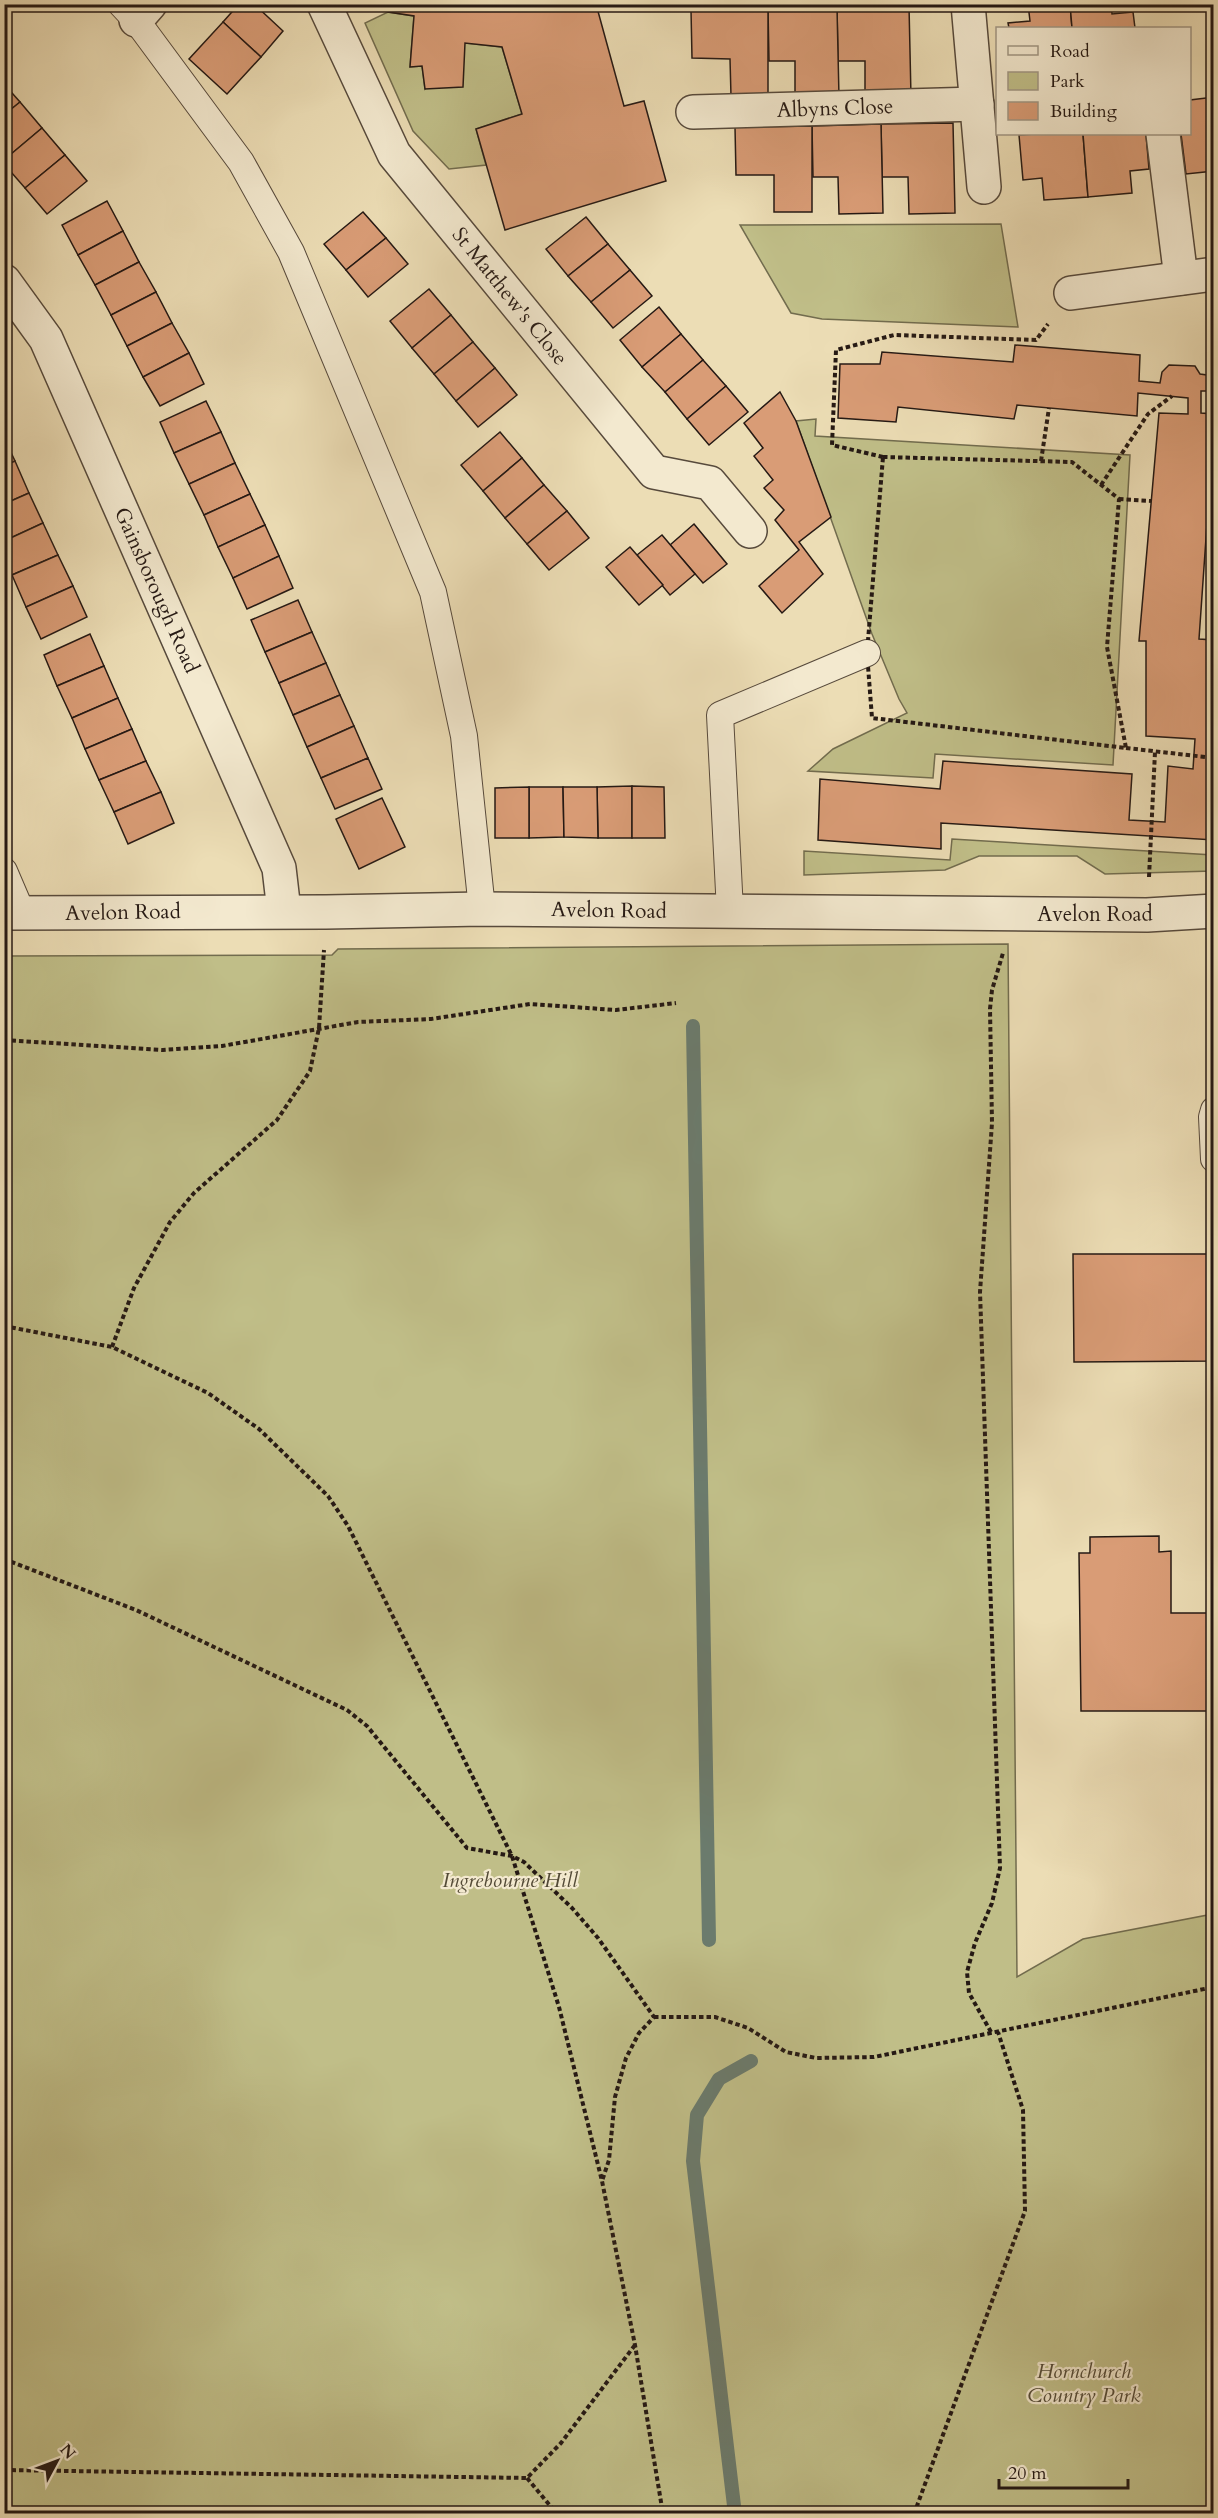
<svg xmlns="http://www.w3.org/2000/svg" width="1218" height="2518" viewBox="0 0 1218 2518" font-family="Cardo,serif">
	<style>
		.green { fill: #c0be88; stroke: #726c4e; stroke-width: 1.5 }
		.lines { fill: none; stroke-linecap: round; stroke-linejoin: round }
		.stream { stroke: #6b7b6d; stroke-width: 14 }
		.building { fill: #d99c76; stroke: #251914; stroke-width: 1.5 }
		.service-casing { stroke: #574a3c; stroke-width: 28 }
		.minor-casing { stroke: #574a3c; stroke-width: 36 }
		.path { stroke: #251914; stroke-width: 4; stroke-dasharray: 4.5 3; stroke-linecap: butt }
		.service { stroke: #f3e9cf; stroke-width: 26 }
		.minor { stroke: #f3e9cf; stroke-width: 33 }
		.labels { text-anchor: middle; stroke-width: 4.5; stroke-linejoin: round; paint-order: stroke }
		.street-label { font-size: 21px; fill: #251914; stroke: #f3e9cf }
		.park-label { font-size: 21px; font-style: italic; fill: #544b37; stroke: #f3e9cf }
	</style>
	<rect width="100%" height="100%" fill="#ecddb5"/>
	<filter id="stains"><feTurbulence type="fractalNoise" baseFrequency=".00333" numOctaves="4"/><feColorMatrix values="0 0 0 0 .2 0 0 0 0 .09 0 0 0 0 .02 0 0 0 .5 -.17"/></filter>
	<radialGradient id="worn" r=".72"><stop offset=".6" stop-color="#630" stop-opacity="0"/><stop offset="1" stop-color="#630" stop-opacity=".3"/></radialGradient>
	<g class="green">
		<path d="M388,12L414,16L410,67L422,66L425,89L465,43L502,47L522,114L476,129L486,165L449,169L413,131L365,23Z"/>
		<path d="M1001,224L1018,327L822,319L791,313L740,225Z"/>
		<path d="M816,419L815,436L1130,455L1113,765L935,754L933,778L808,771L833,749L907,713L899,699L872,634L796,421Z"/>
		<path d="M952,839L1213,855V871L1105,874L1077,856H979L945,870L804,875V851L950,860Z"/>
		<path d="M1008,944L1017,1977L1083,1939L1213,1914V2513H5V956L332,955L338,949Z"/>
	</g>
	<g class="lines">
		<g class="stream">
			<path d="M693,1026L709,1940"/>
			<path d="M735,2514L693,2161L697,2115L719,2079L751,2061"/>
		</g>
	</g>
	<g class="building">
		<path d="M239,4H254L283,31L261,57L223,22Z"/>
		<path d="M388,4H596L624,106L644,101L666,181L505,230L476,129L522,114L502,47L465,43L463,87L425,89L422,66L410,67L414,16L388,12Z"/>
		<path d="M1028,4H1070L1072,28H1009L1008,23L1030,21Z"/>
		<path d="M1070,4H1111L1112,14L1133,12L1135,28H1072Z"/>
		<path d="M909,6L911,97L865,98V61H838L837,8Z"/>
		<path d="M837,8L839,97L795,98V61H769L768,9Z"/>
		<path d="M768,9V96H731L730,59L692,58L691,10Z"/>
		<path d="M223,22L261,57L227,94L189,59Z"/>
		<path d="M4,84L20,102L4,115Z"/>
		<path d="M1214,97V171L1186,174L1181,134H1190V100Z"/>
		<path d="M20,102L42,128L4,160V115Z"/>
		<path d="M953,123L955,213L909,214L908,177H882L881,124Z"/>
		<path d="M881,124L883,213L839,214L838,177H813L812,126Z"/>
		<path d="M812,126V212H774V175H736L735,127Z"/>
		<path d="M42,128L65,155L25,188L4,164V160Z"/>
		<path d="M1035,134H1083L1088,197L1044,200L1042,178L1023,180L1019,135Z"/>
		<path d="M1083,134H1146L1149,169L1130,171L1132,193L1088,197Z"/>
		<path d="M65,155L87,181L47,214L25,188Z"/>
		<path d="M107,201L123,231L78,255L62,225Z"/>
		<path d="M363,212L386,238L346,270L324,244Z"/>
		<path d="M586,217L608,244L568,276L546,249Z"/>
		<path d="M123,231L139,262L95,285L78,255Z"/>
		<path d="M386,238L408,264L368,297L346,270Z"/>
		<path d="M608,244L630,270L591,302L568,276Z"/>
		<path d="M139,262L156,292L111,315L95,285Z"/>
		<path d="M630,270L652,296L613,328L591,302Z"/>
		<path d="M429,289L451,315L412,348L390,321Z"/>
		<path d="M156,292L172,323L127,346L111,315Z"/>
		<path d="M659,307L681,334L642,367L620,340Z"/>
		<path d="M451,315L473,342L434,374L412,348Z"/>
		<path d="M172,323L189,353L143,377L127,346Z"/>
		<path d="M681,334L703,360L665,392L642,367Z"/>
		<path d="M473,342L495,368L456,401L434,374Z"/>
		<path d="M1015,345L1140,355L1139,381L1160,383L1162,372L1169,365L1195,366L1200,374L1214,376V391H1201V413L1214,414V423L1199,639L1214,640L1208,775H1214V840L941,823V849L818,840L820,779L940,789L943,761L1132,774L1129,820L1165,822L1168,766L1193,769L1195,739L1146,736V641H1139L1159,413L1188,414V398L1138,393L1137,416L1017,405L1014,419L898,407L896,422L838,418L840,364H880L882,352L1013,362Z"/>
		<path d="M189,353L204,384L160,406L143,377Z"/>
		<path d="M703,360L726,386L687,419L665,392Z"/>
		<path d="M495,368L517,395L478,427L456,401Z"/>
		<path d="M726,386L748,412L709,445L687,419Z"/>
		<path d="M780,392L796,421L831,517L799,542L823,574L782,613L759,586L799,550L775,520L784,510L764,488L773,480L754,456L763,448L744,423Z"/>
		<path d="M206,401L221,432L174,453L160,422Z"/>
		<path d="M221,432L235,463L189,484L174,453Z"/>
		<path d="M500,432L522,458L483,491L461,465Z"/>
		<path d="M4,438L15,461L4,466Z"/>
		<path d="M522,458L544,485L505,518L483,491Z"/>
		<path d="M15,461L29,493L4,504V466Z"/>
		<path d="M235,463L250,494L204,515L189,484Z"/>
		<path d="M544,485L567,511L527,544L505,518Z"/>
		<path d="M29,493L43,523L4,541V504Z"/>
		<path d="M250,494L265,525L218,547L204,515Z"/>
		<path d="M567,511L589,538L549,570L527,544Z"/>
		<path d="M43,523L58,555L12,575L4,561V541Z"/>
		<path d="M694,524L727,564L703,583L670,545Z"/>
		<path d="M265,525L279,556L233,578L218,547Z"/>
		<path d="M662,535L695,574L670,595L637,555Z"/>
		<path d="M630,547L663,585L639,605L606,567Z"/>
		<path d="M58,555L73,586L26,607L12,575Z"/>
		<path d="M279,556L293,588L247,609L233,578Z"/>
		<path d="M73,586L87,617L41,639L26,607Z"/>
		<path d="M298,600L312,632L265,652L251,620Z"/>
		<path d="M312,632L326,663L279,683L265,652Z"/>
		<path d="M90,634L104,666L57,686L44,655Z"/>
		<path d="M326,663L340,695L293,715L279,683Z"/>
		<path d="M104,666L118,698L72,718L57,686Z"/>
		<path d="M340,695L354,726L307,747L293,715Z"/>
		<path d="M118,698L132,729L85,749L72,718Z"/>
		<path d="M354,726L368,758L321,778L307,747Z"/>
		<path d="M132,729L146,761L99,780L85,749Z"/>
		<path d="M368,758L382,789L335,809L321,778Z"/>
		<path d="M146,761L161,792L114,812L99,780Z"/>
		<path d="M632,786V838H598L597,787Z"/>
		<path d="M632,786L664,787L665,838H632Z"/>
		<path d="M529,787H563L564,837L529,838Z"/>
		<path d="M529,787V838H495V788Z"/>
		<path d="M563,787H597L598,838L564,837Z"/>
		<path d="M161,792L174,823L128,844L114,812Z"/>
		<path d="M382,798L405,847L359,869L336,819Z"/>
		<path d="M1073,1254H1214V1361L1074,1362Z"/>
		<path d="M1159,1536V1552L1171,1551V1613H1214V1711H1081L1079,1553H1090V1537Z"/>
	</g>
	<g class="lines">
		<g class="service-casing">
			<g id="service">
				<path d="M121,4L136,20L241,162L291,252L433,592L464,736L482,909"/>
				<path d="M4,871L22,913"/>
				<path d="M730,911L720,715L867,653"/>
				<path d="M1214,1110L1212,1117L1214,1159"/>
			</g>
		</g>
		<g class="minor-casing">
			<g id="minor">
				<path d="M324,4L394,154L654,472L710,483L750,531"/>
				<path d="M968,4L984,187"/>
				<path d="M136,20L150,4"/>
				<path d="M693,112L977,104"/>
				<path d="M1163,134L1181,278"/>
				<path d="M4,281L46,339L279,868L284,911"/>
				<path d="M1071,293L1214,274"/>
				<path d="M4,913L326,912L482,909L1147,915L1214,911"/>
			</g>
		</g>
		<g class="path">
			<path d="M883,457L1072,462L1119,499L1107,647L1126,748L872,718L867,653Z"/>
			<path d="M883,457L832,445L836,350L894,335L1036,340L1048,324"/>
			<path d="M1041,461L1049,408"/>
			<path d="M1101,485L1148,414L1172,396"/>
			<path d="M1119,499L1151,501"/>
			<path d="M1126,748L1214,758"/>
			<path d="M1149,877L1155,752"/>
			<path d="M4,1040L163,1050L222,1046L358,1022L431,1019L530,1004L616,1010L676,1003"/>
			<path d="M4,1326L112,1347L208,1393L259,1429L328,1496L348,1526L512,1856L559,2007L602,2181L635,2345L663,2514"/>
			<path d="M112,1347L134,1288L170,1222L194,1193L277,1120L310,1071L319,1028L324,950"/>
			<path d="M4,1559L136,1610L347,1710L367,1726L467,1848L512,1856L524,1862L572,1908L598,1938L654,2017L639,2033L626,2058L615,2097L609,2160L602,2181"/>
			<path d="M654,2017H715L748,2028L786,2052L816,2058L874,2057L1214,1987"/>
			<path d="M991,2032L969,1993L967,1972L975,1943L992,1903L1000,1868L980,1292L992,1123L990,1009L992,990L1003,953"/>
			<path d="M4,2470L527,2478L561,2443L635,2345"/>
			<path d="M527,2478L557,2514"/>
			<path d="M914,2514L1025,2211L1023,2110L998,2032"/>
		</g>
		<use href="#service" class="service"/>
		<use href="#minor" class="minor"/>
	</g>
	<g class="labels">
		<g class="street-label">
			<text transform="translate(835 108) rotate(-2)" y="7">Albyns Close</text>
			<text transform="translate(510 296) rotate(51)" y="7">St Matthew's Close</text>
			<text transform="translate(157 590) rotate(66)" y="7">Gainsborough Road</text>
			<text transform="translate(609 910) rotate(1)" y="7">Avelon Road</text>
			<text transform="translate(123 912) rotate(-1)" y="7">Avelon Road</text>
			<text x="1095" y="921">Avelon Road</text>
		</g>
		<g class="park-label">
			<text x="510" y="1887">Ingrebourne Hill</text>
			<text x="1084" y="2378">Hornchurch<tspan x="1084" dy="24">Country Park</tspan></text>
		</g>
	</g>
	<rect width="1218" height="2518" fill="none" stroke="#ecddb5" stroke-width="24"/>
	<rect x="6" y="6" width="1206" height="2506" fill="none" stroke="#251914" stroke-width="3"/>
	<rect x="12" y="12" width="1194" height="2494" fill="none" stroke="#251914" stroke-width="1.5"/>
	<rect x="996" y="27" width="195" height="108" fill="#f3e9cf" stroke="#a19684" stroke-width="1.5"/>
	<rect x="1008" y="46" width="30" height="9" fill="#f3e9cf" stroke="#a19684" stroke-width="1.5"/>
	<text x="1050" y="57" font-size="18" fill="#251914">Road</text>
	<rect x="1008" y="72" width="30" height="18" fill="#c0be88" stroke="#a19684" stroke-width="1.5"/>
	<text x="1050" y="87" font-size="18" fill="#251914">Park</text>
	<rect x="1008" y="102" width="30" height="18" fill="#d99c76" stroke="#a19684" stroke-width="1.5"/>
	<text x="1050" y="117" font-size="18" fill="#251914">Building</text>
	<g transform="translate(57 2461) rotate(49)" stroke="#f3e9cf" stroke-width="4.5" paint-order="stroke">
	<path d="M0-4.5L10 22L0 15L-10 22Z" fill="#251914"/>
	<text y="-9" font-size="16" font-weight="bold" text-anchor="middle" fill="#251914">N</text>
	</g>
	<path d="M999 2479v9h129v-9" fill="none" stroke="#251914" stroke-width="3"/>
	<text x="1008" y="2479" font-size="18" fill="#251914" stroke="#f3e9cf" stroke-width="4.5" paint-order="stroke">20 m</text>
	<rect width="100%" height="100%" filter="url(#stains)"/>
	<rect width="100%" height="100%" fill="url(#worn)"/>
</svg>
